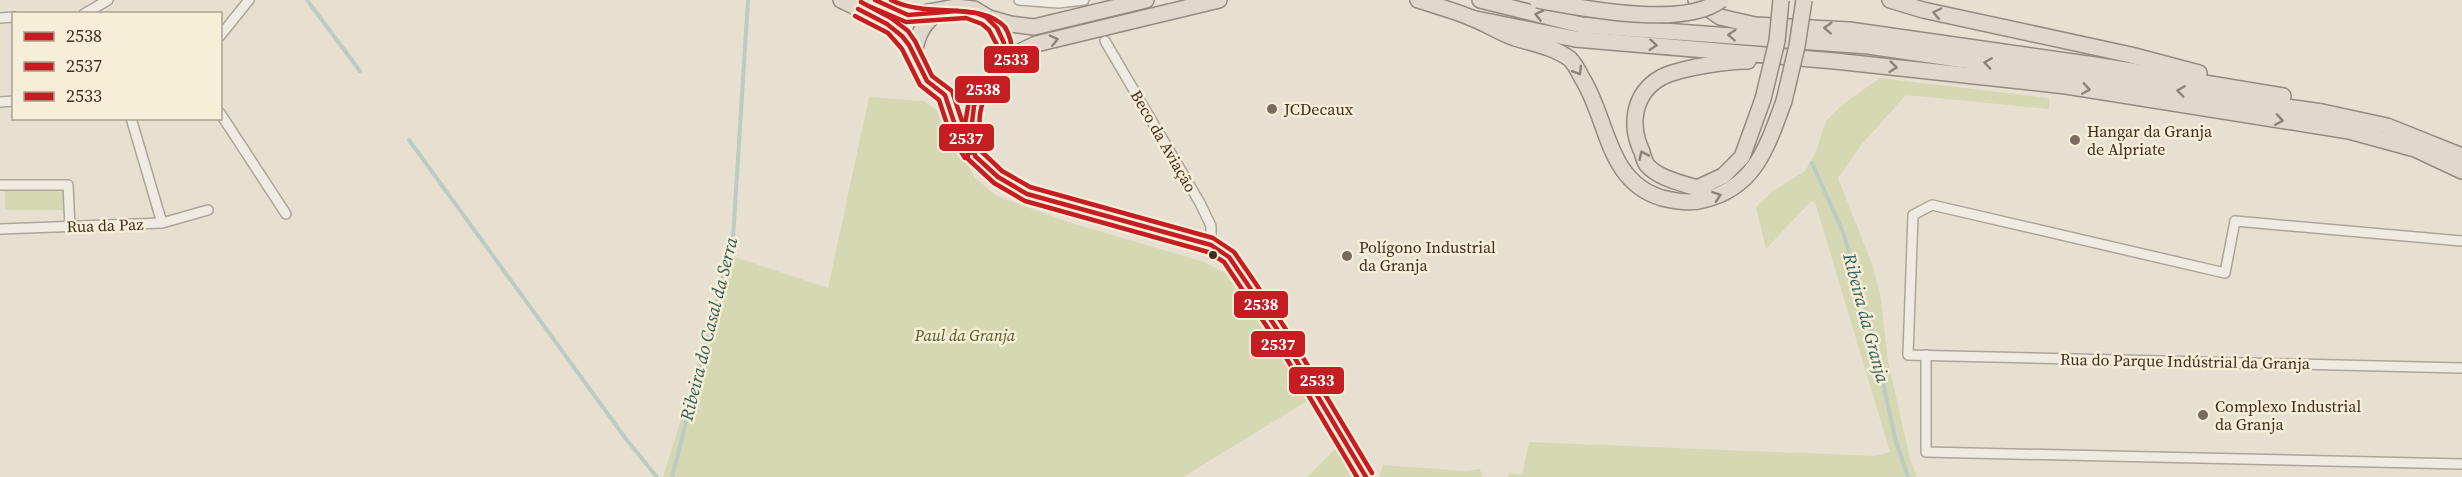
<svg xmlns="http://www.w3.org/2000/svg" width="2462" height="477" viewBox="0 0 2462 477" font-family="'Source Serif 4',serif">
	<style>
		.green { fill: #d6d7b3 }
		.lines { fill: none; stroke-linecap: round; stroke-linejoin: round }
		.stream { stroke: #bcccc2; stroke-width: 4 }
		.minor-casing { stroke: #ada599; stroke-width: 12 }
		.trunk-casing { stroke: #928b80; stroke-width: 18 }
		.minor { stroke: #efebe3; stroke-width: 9 }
		.trunk { stroke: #e0d9cb; stroke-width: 15 }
		.trunk-bridge-casing { stroke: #928b80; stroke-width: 18; stroke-linecap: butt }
		.trunk-bridge { stroke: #e0d9cb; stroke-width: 15 }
		.bus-1-casing { stroke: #f7eed8; stroke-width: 9 }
		.bus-2-casing { stroke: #f7eed8; stroke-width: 9 }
		.bus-3-casing { stroke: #f7eed8; stroke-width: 9 }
		.bus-1 { stroke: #c61d23; stroke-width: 4.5 }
		.bus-2 { stroke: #c61d23; stroke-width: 4.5 }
		.bus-3 { stroke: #c61d23; stroke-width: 4.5 }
		.oneway { stroke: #8e8476 }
		.poi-dot { fill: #786c5e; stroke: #f7eed8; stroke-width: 2 }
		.bus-dot { fill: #3d2e20; stroke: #f7eed8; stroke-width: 2 }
		.labels { text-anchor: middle; stroke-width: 5; stroke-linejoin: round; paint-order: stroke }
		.poi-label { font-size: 16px; fill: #3d2e20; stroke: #f7eed8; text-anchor: start }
		.street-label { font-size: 16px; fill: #3d2e20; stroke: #f7eed8 }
		.park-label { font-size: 16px; font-style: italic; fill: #4d5a26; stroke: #f7eed8 }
		.water-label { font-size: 18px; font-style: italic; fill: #2f5d5a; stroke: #f7eed8 }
		.line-badge { stroke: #f7eed8; stroke-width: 2 }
		.badge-label { font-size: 16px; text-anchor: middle; font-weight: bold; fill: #fff }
	</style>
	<rect width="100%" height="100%" fill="#e7e0d1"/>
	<g class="green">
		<path d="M1880,78L2049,98V109L1906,95L1862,144L1838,178L1872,264L1880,293L1888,361L1910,459L1917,477H1508L1509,473L1522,475L1529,442L1875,456L1890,452L1815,202L1811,201L1766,249L1756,207L1773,191L1805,171L1815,154L1826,121L1842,105Z"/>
		<path d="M869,97L924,101L944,116L975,178L997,196L1065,221L1204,262L1225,273L1312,398L1183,477H663L732,256L828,288Z"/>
		<rect x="5" y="190" width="58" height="20"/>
		<path d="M1340,444L1359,477H1307Z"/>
		<path d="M1383,465L1464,471L1480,469L1482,477H1379Z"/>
	</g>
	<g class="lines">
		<g class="stream">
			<path d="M307,0L360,71"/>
			<path d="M409,140L626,439L657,477"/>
			<path d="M1812,163L1843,232L1871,326L1895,438L1908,477"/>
			<path d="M672,477L733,238L748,0"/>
		</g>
		<g class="minor-casing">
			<g id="minor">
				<path d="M1019,0L1058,3L1084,0"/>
				<path d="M84,14L108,0"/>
				<path d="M0,18L14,17"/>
				<path d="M220,36L249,0"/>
				<path d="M1105,41L1200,203L1211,226V245"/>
				<path d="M945,95L953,121L965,147L998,177L1027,194L1211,245L1229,257L1248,285L1281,335L1366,477"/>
				<path d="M0,102L14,101"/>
				<path d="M220,113L286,214"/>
				<path d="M131,118L162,223"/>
				<path d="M975,156L971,122L980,92"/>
				<path d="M0,185H68L70,227"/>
				<path d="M0,229L162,223L208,210"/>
				<path d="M2462,241L2235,221L2225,273L1932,205L1913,215L1908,355L2462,368"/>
				<path d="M1926,355V452L2462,464"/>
			</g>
		</g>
		<g class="trunk-casing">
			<g id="trunk">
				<path d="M841,0C861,10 884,19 901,35C912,45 913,58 919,71C929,93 956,101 978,93C991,88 995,77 1002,67C1011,55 1023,50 1036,44L1219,0"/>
				<path d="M875,0L894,10L912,15L956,7L974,9L989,18L1010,24L1034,27L1146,0"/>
				<path d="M1418,0C1436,6 1456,11 1474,19C1488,25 1501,33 1515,38C1534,44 1554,47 1570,59C1575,64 1579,72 1582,78C1609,121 1606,181 1662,198C1674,201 1690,204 1703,200C1755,188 1767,147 1784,101"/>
				<path d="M1480,0L1581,25L1868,46L2322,112L2387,126L2462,156"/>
				<path d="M1696,0L1720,17L1755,25L1849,30L2095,65L2283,96"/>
				<path d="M1890,0L1923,10L2131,55L2199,73"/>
				<path d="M989,18C1002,34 1005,45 1003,66"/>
				<path d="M1471,18L1575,39L1835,61L2066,86L2349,131L2415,149L2462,171"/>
				<path d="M914,55C917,34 923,24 939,11"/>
				<path d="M1748,61C1727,61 1680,68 1662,77C1633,93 1629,125 1642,152C1643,156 1645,162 1647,165C1658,178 1681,183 1697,188L1723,176L1742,157L1763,99"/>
			</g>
		</g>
		<use href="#minor" class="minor"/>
		<use href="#trunk" class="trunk"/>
		<g class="trunk-bridge-casing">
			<g id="trunk-bridge">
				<path d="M1537,0C1582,8 1683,29 1721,0"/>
				<path d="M1763,99L1777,41L1781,0"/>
				<path d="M1784,101L1797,46L1804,0"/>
			</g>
		</g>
		<use href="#trunk-bridge" class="trunk-bridge"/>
		<g class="bus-1-casing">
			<g id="bus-1">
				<path d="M875,0L908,15L957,11L976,13L986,17L997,28L1004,43V59L997,77L980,92L974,106L972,123L975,156L998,177L1027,194L1211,245L1229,257L1248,285L1281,335L1366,477"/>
				<path d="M858,9L887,24L902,36L909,45L927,81L945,95L958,134L971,153"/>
			</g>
		</g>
		<g class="bus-2-casing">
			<g id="bus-2">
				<path d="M871,7L906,22L966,18L982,24L989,30L997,45L996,62L988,76L976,85L970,95L965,124L968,159L994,183L1025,201L1208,252L1224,262L1242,289L1275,339L1357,477"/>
				<path d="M855,16L888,33L902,49L920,85L939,100L951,136L965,158"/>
			</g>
		</g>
		<g class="bus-3-casing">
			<g id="bus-3">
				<path d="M891,0C928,19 979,0 1005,27C1016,46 1014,70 999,86C994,93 986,94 983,102C977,118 980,136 982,152L1002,171L1030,187L1213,238L1234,252L1254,281L1287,331L1372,473"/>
				<path d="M861,2L891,18L908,31L915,41L932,76L952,91L965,130L977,148"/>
			</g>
		</g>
		<use href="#bus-1" class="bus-1"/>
		<use href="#bus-2" class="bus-2"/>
		<use href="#bus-3" class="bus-3"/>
	</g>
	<defs><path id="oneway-chevron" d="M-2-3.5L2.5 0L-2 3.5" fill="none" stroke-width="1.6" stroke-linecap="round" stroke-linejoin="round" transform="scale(1.5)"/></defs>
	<g class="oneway">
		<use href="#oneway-chevron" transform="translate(1937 13) rotate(-168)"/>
		<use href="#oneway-chevron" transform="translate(1539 15) rotate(-166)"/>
		<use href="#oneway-chevron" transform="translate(1828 28) rotate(-177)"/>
		<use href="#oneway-chevron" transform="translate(1732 35) rotate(-177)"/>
		<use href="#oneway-chevron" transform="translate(1054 40) rotate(-13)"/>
		<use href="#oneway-chevron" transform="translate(1653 45) rotate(5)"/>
		<use href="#oneway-chevron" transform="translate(1988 63) rotate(-172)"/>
		<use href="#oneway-chevron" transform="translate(1893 67) rotate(6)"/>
		<use href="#oneway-chevron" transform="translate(1578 71) rotate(58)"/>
		<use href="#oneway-chevron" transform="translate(2086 89) rotate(9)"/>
		<use href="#oneway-chevron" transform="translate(2181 91) rotate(-172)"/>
		<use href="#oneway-chevron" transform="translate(2279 120) rotate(9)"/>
		<use href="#oneway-chevron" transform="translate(1643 155) rotate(-114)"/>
		<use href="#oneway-chevron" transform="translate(1717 196) rotate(-19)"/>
	</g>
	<g class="poi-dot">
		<circle cx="1272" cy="109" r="6"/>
		<circle cx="2075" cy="140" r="6"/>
		<circle cx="1347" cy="256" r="6"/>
		<circle cx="2203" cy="415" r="6"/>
	</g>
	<circle class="bus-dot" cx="1213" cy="255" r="5"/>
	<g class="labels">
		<g class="poi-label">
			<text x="1284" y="115">JCDecaux</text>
			<text x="2087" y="137">Hangar da Granja<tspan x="2087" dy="18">de Alpriate</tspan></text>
			<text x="1359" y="253">Polígono Industrial<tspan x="1359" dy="18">da Granja</tspan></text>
			<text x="2215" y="412">Complexo Industrial<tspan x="2215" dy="18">da Granja</tspan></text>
		</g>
		<g class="street-label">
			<text transform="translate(1164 141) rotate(60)" y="6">Beco da Aviação</text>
			<text transform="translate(105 225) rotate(-2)" y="6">Rua da Paz</text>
			<text transform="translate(2185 361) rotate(1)" y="6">Rua do Parque Indústrial da Granja</text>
		</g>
		<g class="park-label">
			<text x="965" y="341">Paul da Granja</text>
		</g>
		<g class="water-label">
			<text transform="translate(1866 318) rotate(75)" y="6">Ribeira da Granja</text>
			<text transform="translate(709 329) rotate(-76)" y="6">Ribeira do Casal da Serra</text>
		</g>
	</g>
	<g class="line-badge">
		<rect x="983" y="45" width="57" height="29" rx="6" fill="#c61d23"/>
		<rect x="954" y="75" width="57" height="29" rx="6" fill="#c61d23"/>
		<rect x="938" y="123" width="57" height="29" rx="6" fill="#c61d23"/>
		<rect x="1233" y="290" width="56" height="29" rx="6" fill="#c61d23"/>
		<rect x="1250" y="330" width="56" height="28" rx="6" fill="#c61d23"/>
		<rect x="1288" y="366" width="57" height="29" rx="6" fill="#c61d23"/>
	</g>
	<g class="badge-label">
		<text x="1011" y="65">2533</text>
		<text x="983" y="95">2538</text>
		<text x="966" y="144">2537</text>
		<text x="1261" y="310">2538</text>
		<text x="1278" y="350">2537</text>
		<text x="1317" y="386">2533</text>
	</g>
	<rect x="12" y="12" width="210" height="108" fill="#f7eed8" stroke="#ada18e" stroke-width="1.5"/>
	<rect x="24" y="32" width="30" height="9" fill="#c61d23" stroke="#ada18e" stroke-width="1.5"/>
	<text x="66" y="42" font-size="18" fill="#3d2e20">2538</text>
	<rect x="24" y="62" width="30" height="9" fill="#c61d23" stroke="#ada18e" stroke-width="1.5"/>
	<text x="66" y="72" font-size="18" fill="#3d2e20">2537</text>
	<rect x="24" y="92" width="30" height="9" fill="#c61d23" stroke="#ada18e" stroke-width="1.5"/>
	<text x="66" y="102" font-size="18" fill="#3d2e20">2533</text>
</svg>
